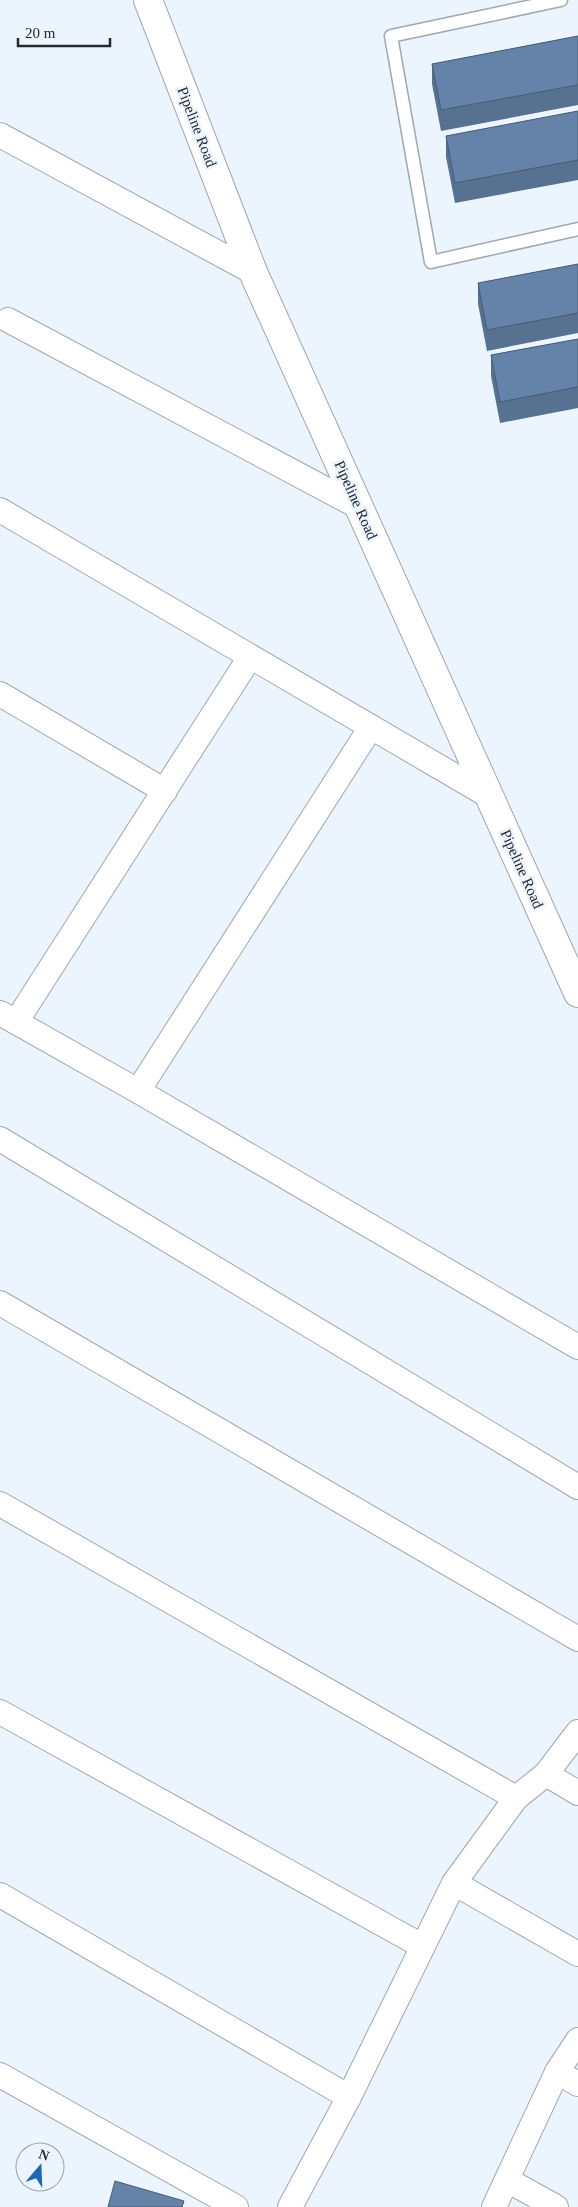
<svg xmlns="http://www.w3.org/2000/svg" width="578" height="2207" viewBox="0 0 578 2207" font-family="'Times New Roman',serif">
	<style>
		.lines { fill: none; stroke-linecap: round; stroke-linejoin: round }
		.lane-casing { stroke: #9fa7b0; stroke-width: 15 }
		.street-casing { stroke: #9fa7b0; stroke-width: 26 }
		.secondary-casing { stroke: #9fa7b0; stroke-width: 30 }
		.lane { stroke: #fff; stroke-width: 12 }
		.street { stroke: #fff; stroke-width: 24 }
		.secondary { stroke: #fff; stroke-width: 28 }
		.wall { fill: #577190 }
		.building { fill: #6583a8; stroke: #475c76 }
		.labels { text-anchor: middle; stroke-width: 5; stroke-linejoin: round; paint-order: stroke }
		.street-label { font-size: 15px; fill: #25282c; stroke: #ecf4fe }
	</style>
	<rect width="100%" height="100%" fill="#ecf4fe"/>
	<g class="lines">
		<g class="lane-casing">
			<path id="lane" d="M561,0L391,36L431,262L578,229"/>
		</g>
		<g class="street-casing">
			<g id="street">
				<path d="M0,135L253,272"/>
				<path d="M8,320L359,507"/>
				<path d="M0,510L489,796"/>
				<path d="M0,694L165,791"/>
				<path d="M0,1013L138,1091L578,1347"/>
				<path d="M16,1022L250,657"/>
				<path d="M138,1091L371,727"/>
				<path d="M0,1139L578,1487"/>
				<path d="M0,1303L578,1639"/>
				<path d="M0,1504L516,1798"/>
				<path d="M0,1712L422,1946"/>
				<path d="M546,1774L578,1793"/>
				<path d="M454,1883L578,1954"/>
				<path d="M0,1895L349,2097"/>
				<path d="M557,2072L578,2084"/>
				<path d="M0,2075L236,2207"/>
				<path d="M507,2180L556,2207"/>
				<path d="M290,2207L349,2097L454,1883L516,1798L546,1774L578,1732"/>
				<path d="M494,2207L557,2072L578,2040"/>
			</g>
		</g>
		<g class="secondary-casing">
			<path id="secondary" d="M148,0L253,272L578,993"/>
		</g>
		<use href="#lane" class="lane"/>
		<use href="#street" class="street"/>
		<use href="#secondary" class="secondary"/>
	</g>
	<g class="wall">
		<path d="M578,36V105L441,131L432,84V64Z"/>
		<path d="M578,111V180L455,203L446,157V136Z"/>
		<path d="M578,264V333L487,351L478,304V283Z"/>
		<path d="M578,339V408L500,423L491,376V355Z"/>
	</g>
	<g class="building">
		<path d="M578,36V85L441,110L432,64Z"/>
		<path d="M578,111V160L455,183L446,136Z"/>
		<path d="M578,264V313L487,330L478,283Z"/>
		<path d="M578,339V387L500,402L491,355Z"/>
		<path d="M115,2181L184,2201L182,2207H108Z"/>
	</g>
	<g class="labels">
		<g class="street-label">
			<text transform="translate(197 127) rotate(69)" y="5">Pipeline Road</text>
			<text transform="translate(356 500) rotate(66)" y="5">Pipeline Road</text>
			<text transform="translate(522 869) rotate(66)" y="5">Pipeline Road</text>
		</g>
	</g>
	<g transform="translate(40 2167) rotate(19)"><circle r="24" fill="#ecf4fe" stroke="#9ca2aa"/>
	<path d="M0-4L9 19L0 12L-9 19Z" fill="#1b67b6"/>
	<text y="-8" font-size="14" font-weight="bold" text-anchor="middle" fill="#25282c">N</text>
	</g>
	<path d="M18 38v8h92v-8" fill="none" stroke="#25282c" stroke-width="2.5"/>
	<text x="25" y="38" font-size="15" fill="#25282c" stroke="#ecf4fe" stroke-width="4" paint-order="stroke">20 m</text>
</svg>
